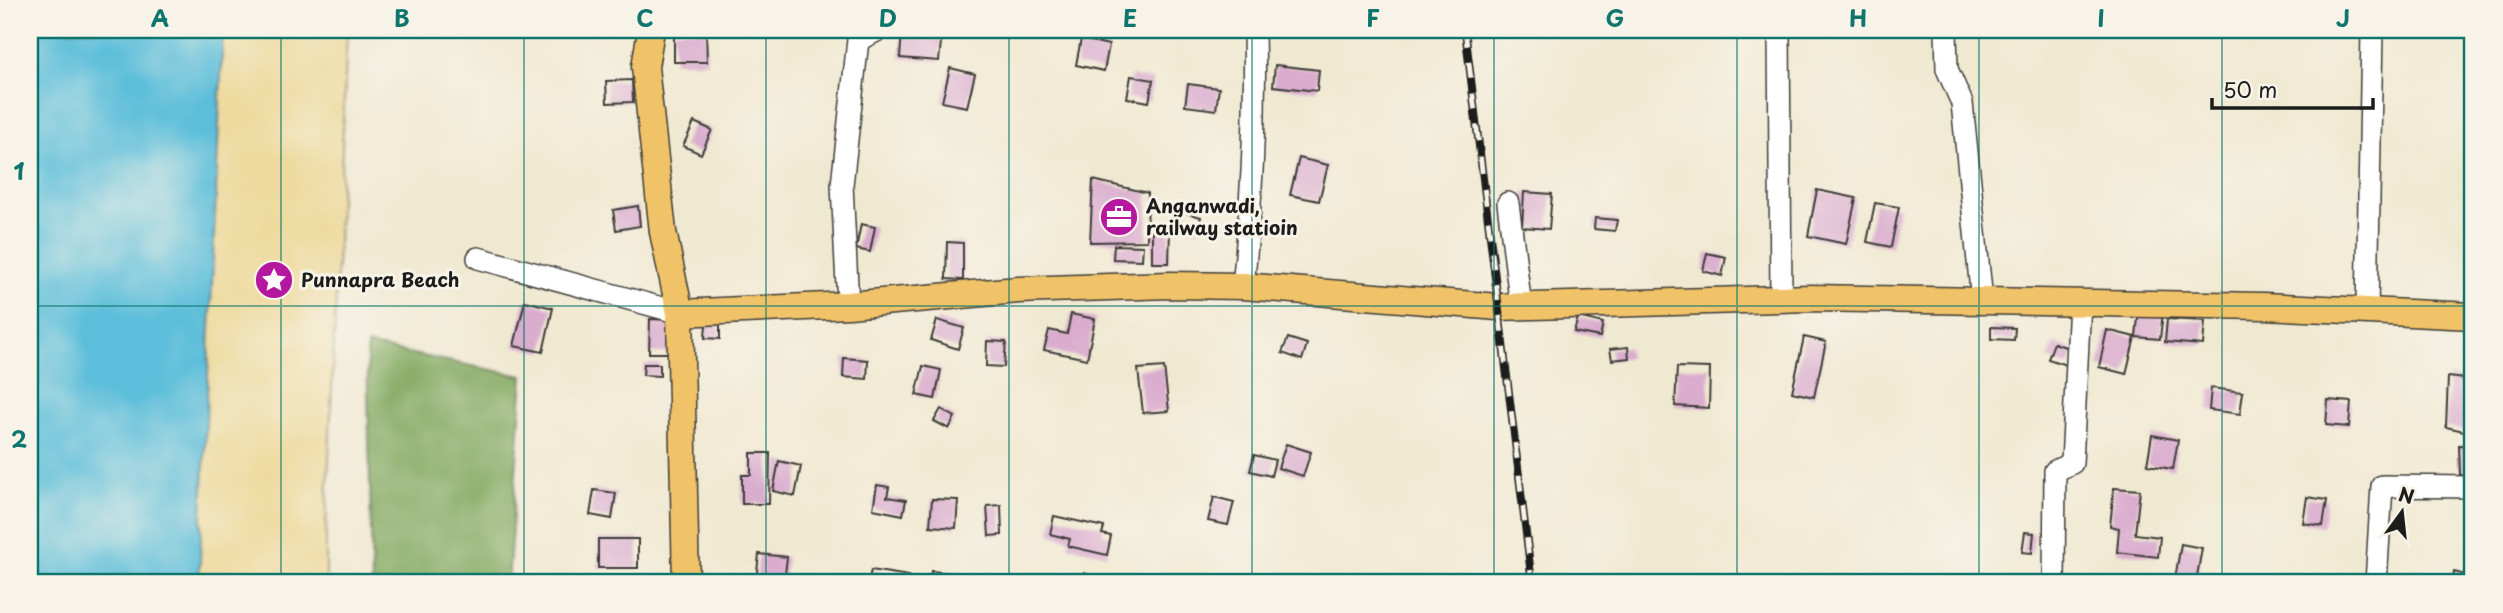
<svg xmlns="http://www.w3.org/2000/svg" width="2503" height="613" viewBox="0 0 2503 613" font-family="'Playpen Sans',sans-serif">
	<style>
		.forest { fill: #80a85e; stroke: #4e623d; stroke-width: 2 }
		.sand { fill: #eeda9e; stroke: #857b5d; stroke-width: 2 }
		.water { fill: #5cbeda; stroke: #3c6d7b; stroke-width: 2 }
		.building { fill: #daadcf }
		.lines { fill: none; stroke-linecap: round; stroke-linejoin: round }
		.minor-casing { stroke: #3c3b37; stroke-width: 24 }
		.major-casing { stroke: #3c3b37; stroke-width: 29 }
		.minor { stroke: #fff; stroke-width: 21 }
		.major { stroke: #f1c369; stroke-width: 26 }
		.rail-casing { stroke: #1c1c1c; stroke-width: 8 }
		.rail { stroke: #f7f3e8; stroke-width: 5; stroke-dasharray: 16; stroke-linecap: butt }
		.grid { fill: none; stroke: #0f766e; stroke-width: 2; stroke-opacity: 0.55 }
		.labels { text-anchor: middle; stroke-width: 6; stroke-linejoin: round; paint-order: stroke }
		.poi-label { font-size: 19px; font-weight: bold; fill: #1c1c1c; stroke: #f7f3e8; text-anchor: start }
		.neatline { fill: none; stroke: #0f766e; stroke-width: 2.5 }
		.grid-label { font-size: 23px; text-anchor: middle; font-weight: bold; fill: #0f766e }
	</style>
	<rect width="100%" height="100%" fill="#f7f3e8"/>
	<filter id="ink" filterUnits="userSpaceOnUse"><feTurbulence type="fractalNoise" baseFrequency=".0143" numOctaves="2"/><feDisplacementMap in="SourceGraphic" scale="14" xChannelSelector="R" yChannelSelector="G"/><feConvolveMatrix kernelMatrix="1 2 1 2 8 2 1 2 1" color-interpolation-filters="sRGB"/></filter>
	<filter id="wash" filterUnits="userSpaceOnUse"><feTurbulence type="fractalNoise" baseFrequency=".00686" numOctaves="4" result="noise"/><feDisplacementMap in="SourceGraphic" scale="28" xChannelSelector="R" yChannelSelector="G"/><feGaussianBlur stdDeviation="1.57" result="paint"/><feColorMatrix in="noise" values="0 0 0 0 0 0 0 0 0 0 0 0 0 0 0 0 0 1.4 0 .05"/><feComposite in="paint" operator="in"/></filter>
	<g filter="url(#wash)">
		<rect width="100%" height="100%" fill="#f0e9d2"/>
		<path class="forest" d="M367,345L523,376L508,583H372Z"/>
		<path class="sand" d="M222,30H347L326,529V583H198Z"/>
		<path class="water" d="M30,30H223L199,583H30Z"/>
		<g id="blocks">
			<g class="building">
				<path d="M674,30H706L707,62H674Z"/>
				<path d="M902,30L942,32L939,61L900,58Z"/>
				<path d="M1081,39L1109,45L1104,71L1076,65Z"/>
				<path d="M1275,65L1319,70L1317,91L1273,86Z"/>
				<path d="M950,68L975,74L967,107L942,102Z"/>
				<path d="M1131,76L1153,80L1149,102L1127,98Z"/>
				<path d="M632,80L633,102L607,103L606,81Z"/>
				<path d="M1188,84L1219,88L1216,110L1185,106Z"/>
				<path d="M694,122L712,130L701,154L683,146Z"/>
				<path d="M1299,158L1328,165L1319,201L1290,195Z"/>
				<path d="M1093,180L1148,193L1147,241L1090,242Z"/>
				<path d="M1817,190L1856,198L1846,244L1808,236Z"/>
				<path d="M1524,192L1552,194L1549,229L1522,227Z"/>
				<path d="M1875,203L1899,207L1891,247L1867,242Z"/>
				<path d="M638,206L640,226L616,230L613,210Z"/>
				<path d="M1179,211L1201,217L1198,231L1175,225Z"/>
				<path d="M1595,218L1617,220L1615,231L1594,229Z"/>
				<path d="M861,224L875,227L870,252L856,249Z"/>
				<path d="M1152,230H1170L1169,263H1152Z"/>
				<path d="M947,242L963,243V280L946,279Z"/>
				<path d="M1114,245L1143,246L1142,260L1113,259Z"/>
				<path d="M1707,253L1726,257L1722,276L1703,271Z"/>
				<path d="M525,301L553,308L543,352L514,346Z"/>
				<path d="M2139,308L2163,311L2160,339L2136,337Z"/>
				<path d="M1071,314L1095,319L1087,359L1044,350L1049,330L1067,334Z"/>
				<path d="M1578,317L1603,323L1600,337L1574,332Z"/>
				<path d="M650,319L672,320L671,353H649Z"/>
				<path d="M2167,319L2205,321L2203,345L2165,342Z"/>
				<path d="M937,320L964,328L958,349L931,340Z"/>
				<path d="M706,324H720V339L705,338Z"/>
				<path d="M1991,327L2015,328L2014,340L1991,339Z"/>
				<path d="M2107,330L2135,337L2126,374L2099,367Z"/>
				<path d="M1804,337L1826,342L1814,397L1792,392Z"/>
				<path d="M1288,338L1307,344L1302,360L1282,353Z"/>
				<path d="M987,341L1006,342L1004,367L986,366Z"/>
				<path d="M2054,343L2074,350L2069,366L2048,359Z"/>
				<path d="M1628,347L1629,358L1612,360L1610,349Z"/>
				<path d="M844,358L868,360L867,379L843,377Z"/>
				<path d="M644,364H660V376L643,375Z"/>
				<path d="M923,366L941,370L935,399L916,395Z"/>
				<path d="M1164,367L1169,411L1143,413L1138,369Z"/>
				<path d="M1677,367L1710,368L1709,408L1675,406Z"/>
				<path d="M2448,377L2473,380V433L2446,427Z"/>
				<path d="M2211,388L2243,392L2240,414L2209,410Z"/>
				<path d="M2328,400L2351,402L2349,427L2326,425Z"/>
				<path d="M941,409L955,417L949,429L934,421Z"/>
				<path d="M2152,435L2178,440L2173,469L2147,465Z"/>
				<path d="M1286,444L1311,452L1303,476L1278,468Z"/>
				<path d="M2459,445L2473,446V477L2460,475Z"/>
				<path d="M751,453H770L769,504H742V475H751Z"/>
				<path d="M1254,455L1275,460L1271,476L1250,471Z"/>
				<path d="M779,461L801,466L795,496L773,491Z"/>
				<path d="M877,485L889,487L887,497L906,500L903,515L873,509Z"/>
				<path d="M2114,488L2140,490L2135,534L2160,537L2158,557L2117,552L2119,528L2110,526Z"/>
				<path d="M594,490L616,493L612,519L590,515Z"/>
				<path d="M1214,497L1234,502L1228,525L1208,521Z"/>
				<path d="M2307,497L2327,500L2323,526L2303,523Z"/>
				<path d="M932,499L958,500L956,528L930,526Z"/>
				<path d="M1001,505L1002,535L989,536L987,506Z"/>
				<path d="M1054,516L1104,527L1102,534L1111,536L1107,555L1068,546L1070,539L1050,534Z"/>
				<path d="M2025,532L2034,533L2032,553L2022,552Z"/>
				<rect x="598" y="539" width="40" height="29"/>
				<path d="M2181,544L2202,548L2196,582L2175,579Z"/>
				<path d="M759,554L787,557L784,583L756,581Z"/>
				<path d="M871,570L909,576L908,583H868Z"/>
				<path d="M931,571L959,574L958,583H930Z"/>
				<path d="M2454,572L2473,577V583H2452Z"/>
				<path d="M1084,573L1114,583H1081Z"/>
			</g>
		</g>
	</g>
	<g filter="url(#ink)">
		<use href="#blocks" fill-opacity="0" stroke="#3c3b37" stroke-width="2"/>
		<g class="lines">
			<g class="minor-casing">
				<g id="minor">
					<path d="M1779,30L1781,299"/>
					<path d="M1946,30L1947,69L1962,103L1982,301"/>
					<path d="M1508,203L1521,307"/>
					<path d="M478,258L680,313"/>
					<path d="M1243,286C1252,201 1256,115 1254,30"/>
					<path d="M848,305L842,185L858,40L878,30"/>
					<path d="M2367,311L2372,30"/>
					<path d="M2054,583L2055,471L2072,463L2080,302"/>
					<path d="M2376,583L2382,486L2473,487"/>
				</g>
			</g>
			<g class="major-casing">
				<g id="major">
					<path d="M651,30L645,67L663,232L680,313L686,583"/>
					<path d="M680,313L848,305L1018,290L1170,285L1243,286L1498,307L1810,298L2264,306L2473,316"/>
				</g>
			</g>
			<use href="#minor" class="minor"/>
			<use href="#major" class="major"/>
			<g class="rail-casing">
				<path id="rail" d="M1465,30L1532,583"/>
			</g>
			<use href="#rail" class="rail"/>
		</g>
	</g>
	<path class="grid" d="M281,30V583M524,30V583M766,30V583M1009,30V583M1252,30V583M1494,30V583M1737,30V583M1979,30V583M2222,30V583M30,306H2473"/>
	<defs>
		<g id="office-disc" transform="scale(2.0125)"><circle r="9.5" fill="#b5179e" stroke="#f7f3e8"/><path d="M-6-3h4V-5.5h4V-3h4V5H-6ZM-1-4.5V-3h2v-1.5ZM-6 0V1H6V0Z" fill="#fff"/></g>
		<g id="sight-disc" transform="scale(2.0125)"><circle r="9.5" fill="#b5179e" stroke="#f7f3e8"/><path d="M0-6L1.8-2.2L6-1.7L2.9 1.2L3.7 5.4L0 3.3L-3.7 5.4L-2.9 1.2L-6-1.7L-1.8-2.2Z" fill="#fff"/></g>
	</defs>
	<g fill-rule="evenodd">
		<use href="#office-disc" x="1119" y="217"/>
		<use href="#sight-disc" x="274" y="280"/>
	</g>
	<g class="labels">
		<g class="poi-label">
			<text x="1146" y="213">Anganwadi,<tspan x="1146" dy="22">railway statioin</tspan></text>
			<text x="301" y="287">Punnapra Beach</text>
		</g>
	</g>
	<rect width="2503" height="613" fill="none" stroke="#f7f3e8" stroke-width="77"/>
	<g transform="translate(2402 512) rotate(15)" stroke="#f7f3e8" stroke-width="5" paint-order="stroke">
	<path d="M0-5L12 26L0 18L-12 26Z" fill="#1c1c1c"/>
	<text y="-10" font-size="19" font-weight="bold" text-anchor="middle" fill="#1c1c1c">N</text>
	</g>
	<path d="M2212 98v10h161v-10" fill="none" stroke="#1c1c1c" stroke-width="3.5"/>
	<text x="2223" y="98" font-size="21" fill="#1c1c1c" stroke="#f7f3e8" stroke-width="5" paint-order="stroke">50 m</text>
	<rect x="38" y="38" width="2426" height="536" class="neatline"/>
	<g class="grid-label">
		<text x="160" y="27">A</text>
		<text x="402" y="27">B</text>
		<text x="645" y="27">C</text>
		<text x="888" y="27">D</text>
		<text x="1130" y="27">E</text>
		<text x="1373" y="27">F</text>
		<text x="1615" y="27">G</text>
		<text x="1858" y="27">H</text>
		<text x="2101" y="27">I</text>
		<text x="2343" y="27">J</text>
		<text x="19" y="180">1</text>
		<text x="19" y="448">2</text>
	</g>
</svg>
